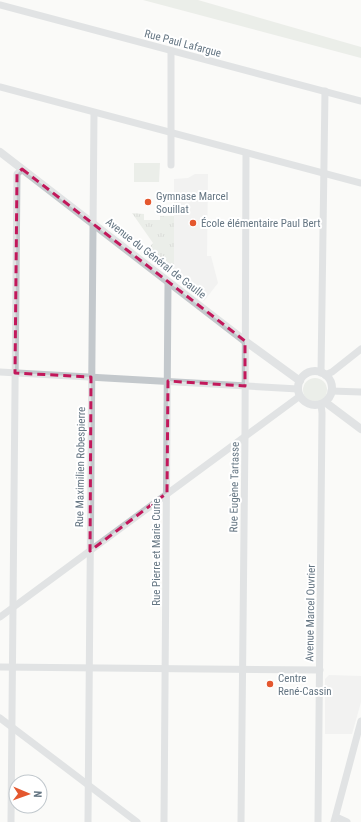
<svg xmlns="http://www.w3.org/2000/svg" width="361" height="822" viewBox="0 0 361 822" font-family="'Roboto Condensed',sans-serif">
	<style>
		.built { fill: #e8e9e9 }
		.grass { fill: #dadfd7 }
		.park { fill: url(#park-tufts) }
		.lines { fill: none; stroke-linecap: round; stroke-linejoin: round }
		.minor { stroke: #c3c8cc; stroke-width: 7 }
		.tertiary { stroke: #c3c8cc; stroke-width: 8 }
		.marked { fill: none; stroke: #c2185b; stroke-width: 3; stroke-dasharray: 8 5; stroke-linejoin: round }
		.poi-dot { fill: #e4572e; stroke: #fff; stroke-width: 1.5 }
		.labels { text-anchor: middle; stroke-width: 4; stroke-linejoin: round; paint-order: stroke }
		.street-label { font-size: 11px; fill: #657683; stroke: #fff }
		.poi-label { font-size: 11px; fill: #657683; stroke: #fff; text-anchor: start }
	</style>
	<defs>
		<pattern id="park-tufts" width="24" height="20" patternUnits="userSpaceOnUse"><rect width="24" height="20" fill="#dadfd7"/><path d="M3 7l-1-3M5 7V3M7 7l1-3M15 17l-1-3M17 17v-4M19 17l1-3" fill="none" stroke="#b4b9b4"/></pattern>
	</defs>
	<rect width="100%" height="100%" fill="#fafaf8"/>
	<g class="built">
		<path d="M195,174H208L207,256H211L218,283L204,301L185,286V283L182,282L181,283L174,277V179L188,178Z"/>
		<path d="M329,675L361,676V702L352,734H325V679Z"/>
	</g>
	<g class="grass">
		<path d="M143,0H198L361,47V58Z"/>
		<path d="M134,163H160L159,182H134Z"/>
		<circle cx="315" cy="390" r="12"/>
	</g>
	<path class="park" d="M132,213L144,214V220H160V216H174V277L144,254L153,243Z"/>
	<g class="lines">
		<g class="minor">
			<path d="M0,5L361,101"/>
			<path d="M0,87L361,183"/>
			<path d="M171,165V51"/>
			<path d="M0,372L298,389"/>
			<path d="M321,373L325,91"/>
			<path d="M325,375L332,372L361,349"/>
			<path d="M331,391L361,392"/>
			<path d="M0,617L300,396"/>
			<path d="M0,667L320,670"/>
			<path d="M0,718L137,822"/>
			<path d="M336,817L347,822"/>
			<path d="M11,822L17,174L22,169"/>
			<path d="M88,822L94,113"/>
			<path d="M164,822L168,283"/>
			<path d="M241,822L245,435L246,153"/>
			<path d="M318,822L322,413L321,404"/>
			<path d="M334,822L361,721"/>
		</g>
		<g class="tertiary">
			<path d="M0,152L245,341L300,381"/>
			<circle cx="315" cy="388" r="17"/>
			<path d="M325,402L361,429"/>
		</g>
	</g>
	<path d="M0 0H361V822H0ZM22,169L245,341V386L168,381L167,493L90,551L91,377L15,373L17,174Z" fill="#fafaf8" fill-opacity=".55" fill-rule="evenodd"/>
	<path class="marked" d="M22,169L245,341V386L168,381L167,493L90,551L91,377L15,373L17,174Z"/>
	<g class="poi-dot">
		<circle cx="148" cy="202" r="4"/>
		<circle cx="193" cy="223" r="4"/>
		<circle cx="270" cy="684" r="4"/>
	</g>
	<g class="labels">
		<g class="street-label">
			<text transform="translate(183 43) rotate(15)" y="4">Rue Paul Lafargue</text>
			<text transform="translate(156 258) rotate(38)" y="4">Avenue du Général de Gaulle</text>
			<text transform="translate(80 467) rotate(-89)" y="4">Rue Maximilien Robespierre</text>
			<text transform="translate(234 487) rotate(-89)" y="4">Rue Eugène Tartasse</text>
			<text transform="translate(156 552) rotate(-90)" y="4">Rue Pierre et Marie Curie</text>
			<text transform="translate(310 613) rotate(-89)" y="4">Avenue Marcel Ouvrier</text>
		</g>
		<g class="poi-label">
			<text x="156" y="200">Gymnase Marcel<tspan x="156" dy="13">Souillat</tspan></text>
			<text x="201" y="227">École élémentaire Paul Bert</text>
			<text x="278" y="682">Centre<tspan x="278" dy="13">René-Cassin</tspan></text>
		</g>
	</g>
	<g transform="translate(28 794) rotate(92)"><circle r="19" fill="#ffffff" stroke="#c1c8cd"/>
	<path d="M0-3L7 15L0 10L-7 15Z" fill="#e4572e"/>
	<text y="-6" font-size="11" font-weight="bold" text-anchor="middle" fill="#657683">N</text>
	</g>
</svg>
